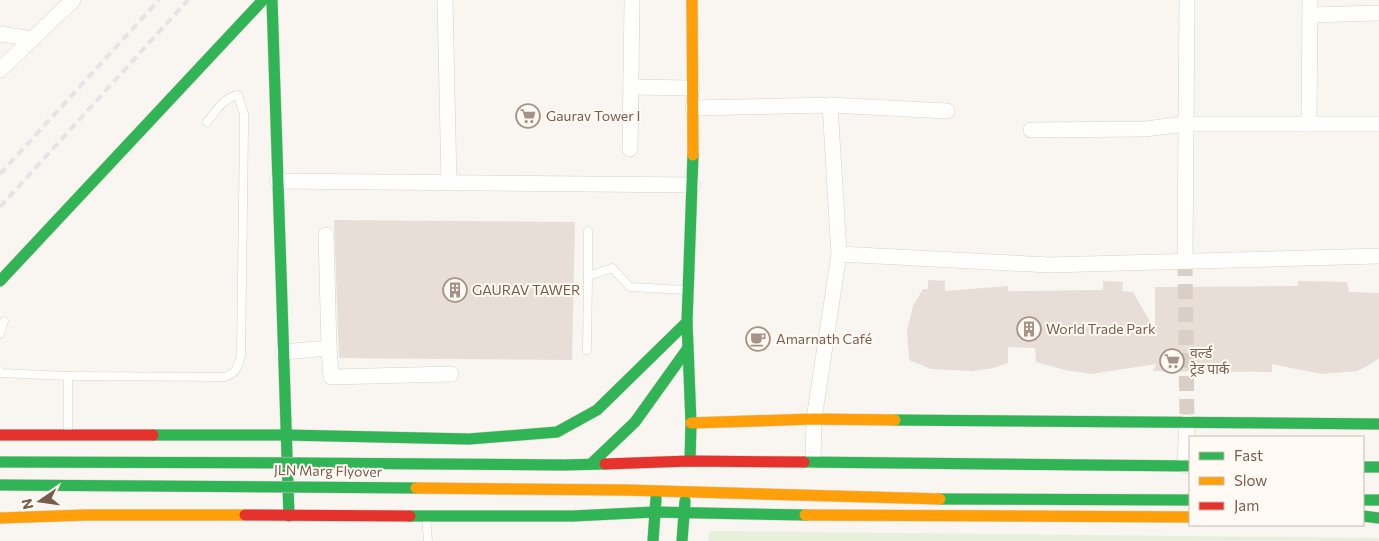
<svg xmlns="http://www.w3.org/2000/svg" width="1379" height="541" viewBox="0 0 1379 541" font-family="Commissioner,'Noto Sans Devanagari',sans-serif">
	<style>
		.green { fill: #e7f0db }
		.building { fill: #e6ded7 }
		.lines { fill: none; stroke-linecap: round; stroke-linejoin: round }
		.street-tunnel { stroke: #d9cfc7; stroke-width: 15; stroke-dasharray: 15 8; stroke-linecap: butt }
		.lane-casing { stroke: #d7d1cb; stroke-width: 9 }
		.street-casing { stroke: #d7d1cb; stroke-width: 16 }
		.fast-casing { stroke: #d9d2cb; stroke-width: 12 }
		.slow-casing { stroke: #d9d2cb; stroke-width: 12 }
		.jam-casing { stroke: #d9d2cb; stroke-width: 12 }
		.lane { stroke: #fefefd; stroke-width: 8 }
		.street { stroke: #fefefd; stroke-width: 15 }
		.fast { stroke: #30b455; stroke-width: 11 }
		.slow { stroke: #ff9f0a; stroke-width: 11 }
		.jam { stroke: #e5322d; stroke-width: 11 }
		.rail { stroke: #e6e3e7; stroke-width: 4; stroke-dasharray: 8 5; stroke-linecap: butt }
		.fast-bridge-casing { stroke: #dad1cc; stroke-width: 12; stroke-linecap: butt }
		.slow-bridge-casing { stroke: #dad1cc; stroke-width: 12; stroke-linecap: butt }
		.fast-bridge { stroke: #30b455; stroke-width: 11 }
		.slow-bridge { stroke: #ff9f0a; stroke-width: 11 }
		.labels { text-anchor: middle; stroke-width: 4; stroke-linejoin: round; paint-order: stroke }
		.poi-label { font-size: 14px; fill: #7a5c4d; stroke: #fffaf3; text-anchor: start }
		.street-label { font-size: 14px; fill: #7a5c4d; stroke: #fffaf3 }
	</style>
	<rect width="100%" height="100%" fill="#f9f5f0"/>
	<path class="green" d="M709,531L1379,538V541H708Z"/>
	<g class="building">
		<path d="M334,220L575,222L572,360L339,358Z"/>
		<path d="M928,280L945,281V291L1008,286V291L1103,290V281L1123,282L1122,291L1133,292L1155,330V287L1298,286V281L1347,282L1349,292L1379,293V358L1369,365L1357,371L1321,374L1272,364V372L1153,371L1156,364L1091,374L1065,370L1036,362L1035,348L1008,347V363L993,368L973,371L931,369L909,360L907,331L913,306L923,289H928Z"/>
	</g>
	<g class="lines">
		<path class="street-tunnel" d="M1185,261L1187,422"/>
		<g class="lane-casing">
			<g id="lane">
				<path d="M588,276V231"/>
				<path d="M0,334L4,321"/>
				<path d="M587,350L588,276L612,268L630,287L686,290"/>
				<path d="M0,371L1,373L68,376V434"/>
				<path d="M68,376L225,377C237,373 238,366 241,355L244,129V114L238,95C223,98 216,111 207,122"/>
				<path d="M426,516L428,541"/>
			</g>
		</g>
		<g class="street-casing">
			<g id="street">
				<path d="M445,0L449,183"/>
				<path d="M1310,15L1379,13"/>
				<path d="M0,34L33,39"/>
				<path d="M0,70L73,0"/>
				<path d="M631,87L692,88"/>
				<path d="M830,105L839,254L1049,265L1379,256"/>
				<path d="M693,108L830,105L947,111"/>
				<path d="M1309,124L1310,0"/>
				<path d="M1031,130L1145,129L1185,124H1379"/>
				<path d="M630,149L632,0"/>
				<path d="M277,181L693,185"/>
				<path d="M326,235L329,348"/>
				<path d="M1185,261L1187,0"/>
				<path d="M283,352L329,348L331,377L451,374"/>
				<path d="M813,461L814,419L839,254"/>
				<path d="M1185,466L1187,422"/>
			</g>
		</g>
		<g class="fast-casing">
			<g id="fast">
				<path d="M272,0L289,516"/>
				<path d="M0,281L263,0"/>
				<path d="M895,420L1379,424"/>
				<path d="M153,435H286L469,439L557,432L597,410L687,322"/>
				<path d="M690,461L691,423L687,322L693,155"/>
				<path d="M804,462L1190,466"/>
				<path d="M298,463L563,465L605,464"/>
				<path d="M591,464L635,422L688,348"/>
				<path d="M1363,467H1379"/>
				<path d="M940,499L1190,500"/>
				<path d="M1363,500H1379"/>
				<path d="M410,516H573L654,512L805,515"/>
				<path d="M1363,516L1379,518"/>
				<path d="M653,541L656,498"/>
				<path d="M682,541L685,501"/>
			</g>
		</g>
		<g class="slow-casing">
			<g id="slow">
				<path d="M692,0L693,155"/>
				<path d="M691,423L814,419L895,420"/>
				<path d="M625,490L940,499"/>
				<path d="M805,515L1190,517"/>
				<path d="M0,518L86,515H245"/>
			</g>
		</g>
		<g class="jam-casing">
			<g id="jam">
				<path d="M0,435H153"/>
				<path d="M605,464L690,461L804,462"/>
				<path d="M245,515L410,516"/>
			</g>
		</g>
		<use href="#lane" class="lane"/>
		<use href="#street" class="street"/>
		<use href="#fast" class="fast"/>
		<use href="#slow" class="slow"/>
		<use href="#jam" class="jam"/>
		<g class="rail">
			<path d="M0,174L159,0"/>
			<path d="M0,207L188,0"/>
		</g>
		<g class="fast-bridge-casing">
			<g id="fast-bridge">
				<path d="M0,462L298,463"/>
				<path d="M0,485L416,488"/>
			</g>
		</g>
		<g class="slow-bridge-casing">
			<path id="slow-bridge" d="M416,488L625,490"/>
		</g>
		<use href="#fast-bridge" class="fast-bridge"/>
		<use href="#slow-bridge" class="slow-bridge"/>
	</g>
	<defs>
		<g id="supermarket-ring" transform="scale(1.25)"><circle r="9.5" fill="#fffaf3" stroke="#a69286" stroke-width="1.5"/><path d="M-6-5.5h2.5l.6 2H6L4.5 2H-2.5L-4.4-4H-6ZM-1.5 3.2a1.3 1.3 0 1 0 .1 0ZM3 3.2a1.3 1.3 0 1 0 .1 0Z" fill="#a69286"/></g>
		<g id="building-ring" transform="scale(1.25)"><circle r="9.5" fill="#fffaf3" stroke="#a69286" stroke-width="1.5"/><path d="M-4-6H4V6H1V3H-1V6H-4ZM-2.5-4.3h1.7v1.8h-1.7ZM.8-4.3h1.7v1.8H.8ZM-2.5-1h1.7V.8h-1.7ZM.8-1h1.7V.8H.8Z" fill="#a69286"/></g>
		<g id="cafe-ring" transform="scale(1.25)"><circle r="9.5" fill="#fffaf3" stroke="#a69286" stroke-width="1.5"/><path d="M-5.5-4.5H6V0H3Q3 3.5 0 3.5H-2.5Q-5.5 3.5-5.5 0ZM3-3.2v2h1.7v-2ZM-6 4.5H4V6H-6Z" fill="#a69286"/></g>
	</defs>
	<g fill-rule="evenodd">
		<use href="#supermarket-ring" x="528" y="116"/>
		<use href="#building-ring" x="455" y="290"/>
		<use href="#building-ring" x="1029" y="329"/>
		<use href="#cafe-ring" x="758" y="339"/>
		<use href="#supermarket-ring" x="1172" y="361"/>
	</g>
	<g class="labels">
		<g class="poi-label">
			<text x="546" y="121">Gaurav Tower I</text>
			<text x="472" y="295">GAURAV TAWER</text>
			<text x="1046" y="334">World Trade Park</text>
			<text x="776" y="344">Amarnath Café</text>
			<text x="1190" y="358">वर्ल्ड<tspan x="1190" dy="16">ट्रेड पार्क</tspan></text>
		</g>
		<g class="street-label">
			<text transform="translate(328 471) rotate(1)" y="5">JLN Marg Flyover</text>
		</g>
	</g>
	<rect x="1189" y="436" width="175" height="90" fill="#fffaf3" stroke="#cabbb1"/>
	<rect x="1199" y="452" width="25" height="8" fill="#30b455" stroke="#cabbb1"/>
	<text x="1234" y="461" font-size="15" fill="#7a5c4d">Fast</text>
	<rect x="1199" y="477" width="25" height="8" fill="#ff9f0a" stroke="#cabbb1"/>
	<text x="1234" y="486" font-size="15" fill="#7a5c4d">Slow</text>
	<rect x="1199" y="502" width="25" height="8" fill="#e5322d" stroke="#cabbb1"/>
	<text x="1234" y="511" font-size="15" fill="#7a5c4d">Jam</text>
	<g transform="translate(40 501) rotate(257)" stroke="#fffaf3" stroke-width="4" paint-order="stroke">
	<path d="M0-4L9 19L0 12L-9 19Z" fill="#7a5c4d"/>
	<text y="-8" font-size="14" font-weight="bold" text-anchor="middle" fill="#7a5c4d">N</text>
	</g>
</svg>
